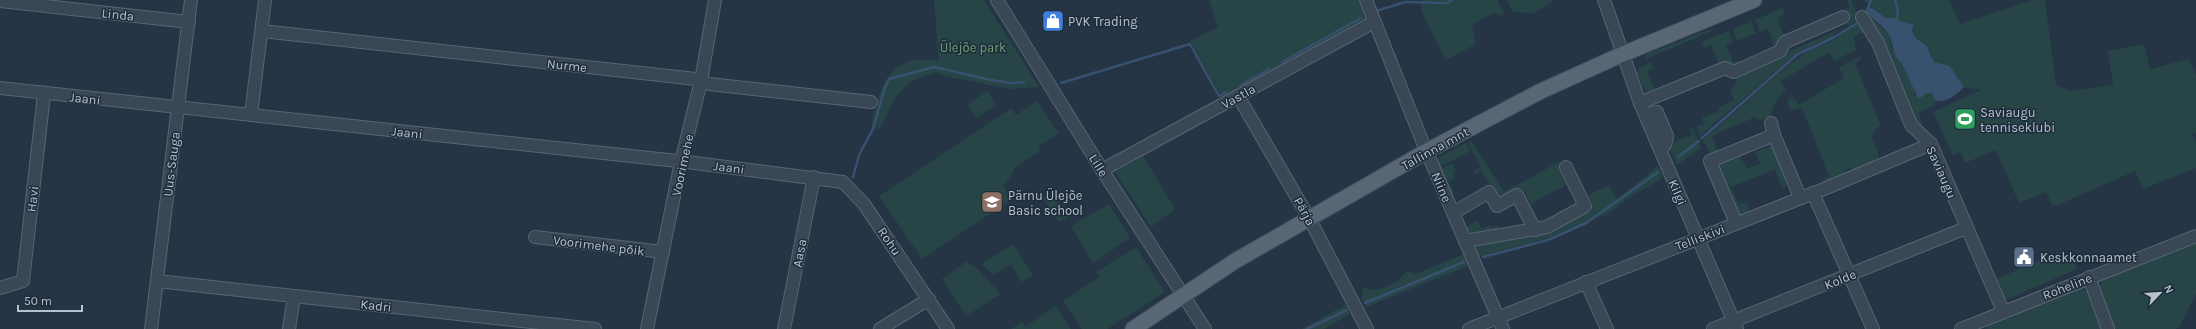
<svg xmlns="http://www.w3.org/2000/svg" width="2196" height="329" viewBox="0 0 2196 329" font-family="Karla,sans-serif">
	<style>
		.green { fill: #274547 }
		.water { fill: #37516e }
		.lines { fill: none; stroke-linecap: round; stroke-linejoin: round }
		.stream { stroke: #37516e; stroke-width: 2.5 }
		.minor-casing { stroke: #586572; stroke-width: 14 }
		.major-casing { stroke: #43505e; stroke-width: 17 }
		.minor { stroke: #3a4755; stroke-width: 12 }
		.major { stroke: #586675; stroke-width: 15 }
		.labels { text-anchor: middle; stroke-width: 3; stroke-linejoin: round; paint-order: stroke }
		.street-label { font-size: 13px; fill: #b8c2ce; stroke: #1e2c3b }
		.poi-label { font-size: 13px; fill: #b8c2ce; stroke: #1e2c3b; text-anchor: start }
		.park-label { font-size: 13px; fill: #6da176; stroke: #1e2c3b }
	</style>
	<rect width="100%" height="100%" fill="#253546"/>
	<g class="green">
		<path d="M934,0H984L1039,87L1010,89L940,75L939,72C898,82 897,94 880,129L871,126C877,100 884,65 914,60C921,59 929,60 936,60L939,63Z"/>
		<path d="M1209,0H1359L1366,18L1222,97L1190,41L1218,27Z"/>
		<path d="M1423,0H1497L1504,12L1501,16L1493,13L1472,25L1476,44L1446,60L1423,15L1420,3Z"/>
		<path d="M1507,0H1554L1533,14L1512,11Z"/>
		<path d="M1847,0H1851L1859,19L1848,26L1842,11L1850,8Z"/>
		<path d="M1863,0H1949L1960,24L2032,0H2045L2056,86L2071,91L2113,85L2108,51L2144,44L2150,69L2189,59L2196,75V133L2192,134L2196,141V168L2143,189L2135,171L2053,207L2046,192L2019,203L1996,150L1965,163L1961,152L1953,155L1933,112L1981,90L1964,87L1950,66L1934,62C1932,57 1930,49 1926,45C1918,38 1911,36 1914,25L1892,18H1886Z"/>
		<path d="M1783,8L1785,14L1777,18L1784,35L1792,32L1793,35L1777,43L1778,48L1769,52L1768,49L1774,46L1768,29L1760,32L1755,20Z"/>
		<path d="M1871,16L1890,36L1891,46L1914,87L1915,95L1922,97L1926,93L1933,94L1935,105L1918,113L1923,124L1919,126L1910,111L1866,17Z"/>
		<path d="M1752,22L1756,33L1737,41L1733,29Z"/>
		<path d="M1860,22L1865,31L1854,37L1856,50L1834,61L1829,52L1781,81L1786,90L1776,101L1770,117L1759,120L1755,117L1712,136L1718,153L1711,156L1703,140L1784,69L1806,52L1832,41Z"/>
		<path d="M1719,28L1646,59L1645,55L1702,32Z"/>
		<path d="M1838,30L1832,37L1798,52L1700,136L1697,127L1704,124L1702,118L1719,111V107L1734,100L1730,90L1735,86L1737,74Z"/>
		<path d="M1728,31L1733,42L1726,46L1733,62L1741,61L1742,65L1737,67L1728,63L1712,69L1711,66L1718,62L1711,45L1704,48L1701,42Z"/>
		<path d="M1860,56L1861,59L1855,63L1881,126L1875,129L1876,132L1871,134L1880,160L1854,172L1852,167L1845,170L1846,174L1827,182L1823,179L1829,176L1802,108L1790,110L1787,101L1792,96L1799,105L1844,78L1839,68Z"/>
		<path d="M1651,62L1654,68L1647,72L1654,89L1662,86L1663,89L1647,95L1637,73L1639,68Z"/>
		<path d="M988,91L996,105L976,118L968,104Z"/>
		<path d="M1037,101L1059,133L1038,147L1040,151L1014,169L1010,178L1003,186L1011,200L922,259L879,196L1011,108L1016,115Z"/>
		<path d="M1692,127L1701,148L1677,165L1669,147L1671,135L1675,142L1692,135L1690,128Z"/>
		<path d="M1471,141L1504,192L1559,162L1571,182L1531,204L1522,188L1505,199L1498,197L1481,171L1475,174L1473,172L1481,167L1468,143Z"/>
		<path d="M1466,143L1470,151L1437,169L1434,163L1438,158Z"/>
		<path d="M1773,145C1783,157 1783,172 1788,185L1782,188L1775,169L1729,188L1720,168L1716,170V163L1739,154L1747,169L1760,163L1755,152Z"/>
		<path d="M1143,156L1175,209L1151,227L1115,172Z"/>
		<path d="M1452,163L1456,170L1453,172L1455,177L1449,182L1454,193L1449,196L1438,171Z"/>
		<path d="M1658,166L1663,178L1633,195L1605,215L1598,217L1614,202L1585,222L1548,238L1477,257L1472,243L1561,221L1593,204L1588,195L1609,185L1617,199Z"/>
		<path d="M1732,189L1739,205L1747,202L1749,212L1740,217L1732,208L1734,203L1729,190Z"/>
		<path d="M1052,193L1068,217L1059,222L1043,198Z"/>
		<path d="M1109,204L1130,238L1093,263L1071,226Z"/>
		<path d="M1477,220L1482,229L1490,225L1492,228L1497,225L1502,232L1512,227L1515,230L1468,236L1464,228Z"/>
		<path d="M2196,243V294L2180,326L2175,329H2112L2099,290L2102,280Z"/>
		<path d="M1013,244L1033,275L1022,282L1011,264L994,275L981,264Z"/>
		<path d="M1136,247L1165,292L1107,329H1082L1063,301L1099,277L1096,272Z"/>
		<path d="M1464,254L1468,266L1366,307L1362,299L1363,288L1377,290L1398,281L1407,271L1416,274Z"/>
		<path d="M2052,255L2055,261L2072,255L2077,269L2003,301L1994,280Z"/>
		<path d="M966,262L976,267L1000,294L966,316L942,279Z"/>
		<path d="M2079,287L2087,292L2102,329H1987L1989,323Z"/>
		<path d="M1345,305L1350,314L1324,329H1302Z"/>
		<path d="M1056,306L1071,329H1011L1022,322L1025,327Z"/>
	</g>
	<path class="water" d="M1869,6L1886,18H1892L1914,25L1912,31L1916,38L1927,46L1934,62L1950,66L1964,87C1957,94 1945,105 1934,100L1933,94L1926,93L1922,97L1918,98L1902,64C1892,56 1894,44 1889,35C1884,26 1873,19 1866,12Z"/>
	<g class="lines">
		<g class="stream">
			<path d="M1895,0L1898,10L1896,22"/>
			<path d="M1867,10L1871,0"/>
			<path d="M1376,11L1405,2L1447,3L1452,0"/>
			<path d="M1282,62L1361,18"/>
			<path d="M1061,83L1190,44L1219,96L1226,92"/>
			<path d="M1241,85L1269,69"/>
			<path d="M1702,138L1798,54L1833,38L1857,23"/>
			<path d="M1678,157L1699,141"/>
			<path d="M853,177L859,155L873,129L885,87L889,79L934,67L991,80L1011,83L1024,82"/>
			<path d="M1483,257L1548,240L1586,223L1658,172"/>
			<path d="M1365,303L1464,262"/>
			<path d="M1307,329L1347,310"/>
		</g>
		<g class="minor-casing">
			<g id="minor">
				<path d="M997,0L1102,170L1205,329"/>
				<path d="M1366,0L1423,143L1503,329"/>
				<path d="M1604,0L1640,103L1737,329"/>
				<path d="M0,1L189,22"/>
				<path d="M1862,17L1878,43L1911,125L1931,144L2003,311"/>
				<path d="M262,31L696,79L709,84L871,102"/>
				<path d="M0,88L687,162L843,182L864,204L948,329"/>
				<path d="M1238,96L1309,218L1367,329"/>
				<path d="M1640,103L1725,68L1734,72L1780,51L1785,42L1843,17"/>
				<path d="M1652,113L1657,112L1667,136L1665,145"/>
				<path d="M251,115L265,0"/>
				<path d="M1771,123L1774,135L1800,197"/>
				<path d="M1102,170L1374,22"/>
				<path d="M1813,193L1873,329"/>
				<path d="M1453,213L1489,192L1497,206L1517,195L1535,230"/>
				<path d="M1736,223L1710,161L1774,135"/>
				<path d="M535,237L663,252"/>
				<path d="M1465,241L1547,227L1585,206L1566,167"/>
				<path d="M2089,277L2108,329"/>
				<path d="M157,281L595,329"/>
				<path d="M1586,282L1607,329"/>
				<path d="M0,288L23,281L44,94"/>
				<path d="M151,329L191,0"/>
				<path d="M289,329L294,296"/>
				<path d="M647,329L681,162L701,81L715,0"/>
				<path d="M784,329L814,177"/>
				<path d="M880,329L929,299"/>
				<path d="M1469,329L1824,189L1931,144"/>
				<path d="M1713,329L1966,228"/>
				<path d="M1961,329L2196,236"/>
			</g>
		</g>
		<g class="major-casing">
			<path id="major" d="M1133,329L1235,261L1427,151L1541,91L1623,54L1754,0"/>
		</g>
		<use href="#minor" class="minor"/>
		<use href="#major" class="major"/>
	</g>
	<defs>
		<g id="shop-square" transform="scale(1.15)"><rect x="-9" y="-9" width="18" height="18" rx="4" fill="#3f7fe0" stroke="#1e2c3b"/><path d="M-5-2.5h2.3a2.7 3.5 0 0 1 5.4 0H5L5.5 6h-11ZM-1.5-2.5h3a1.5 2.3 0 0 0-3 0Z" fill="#fff"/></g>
		<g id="stadium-square" transform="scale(1.15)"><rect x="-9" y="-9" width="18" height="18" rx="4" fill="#2e9e5b" stroke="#1e2c3b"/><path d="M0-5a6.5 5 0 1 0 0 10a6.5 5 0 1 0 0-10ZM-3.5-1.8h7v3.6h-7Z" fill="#fff"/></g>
		<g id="school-square" transform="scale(1.15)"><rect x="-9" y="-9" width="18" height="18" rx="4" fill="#8d6e63" stroke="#1e2c3b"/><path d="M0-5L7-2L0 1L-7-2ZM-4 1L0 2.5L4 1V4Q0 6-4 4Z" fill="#fff"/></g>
		<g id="civic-square" transform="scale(1.15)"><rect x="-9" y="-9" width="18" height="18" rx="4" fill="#5c6f8a" stroke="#1e2c3b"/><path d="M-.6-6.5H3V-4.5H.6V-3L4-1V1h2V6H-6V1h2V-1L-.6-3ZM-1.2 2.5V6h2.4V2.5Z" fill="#fff"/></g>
	</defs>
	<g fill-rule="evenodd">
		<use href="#shop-square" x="1053" y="21"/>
		<use href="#stadium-square" x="1965" y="119"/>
		<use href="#school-square" x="992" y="202"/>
		<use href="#civic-square" x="2024" y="257"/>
	</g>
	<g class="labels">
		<g class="street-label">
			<text transform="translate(118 14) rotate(6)" y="5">Linda</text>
			<text transform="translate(567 65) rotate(6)" y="5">Nurme</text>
			<text transform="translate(1238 96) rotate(-29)" y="5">Vastla</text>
			<text transform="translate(85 98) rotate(6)" y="5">Jaani</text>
			<text transform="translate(407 132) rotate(6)" y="5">Jaani</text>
			<text transform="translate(1435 148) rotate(-29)" y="5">Tallinna mnt</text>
			<text transform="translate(171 164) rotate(-83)" y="5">Uus-Sauga</text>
			<text transform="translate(682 165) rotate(-78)" y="5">Voorimehe</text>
			<text transform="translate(1099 165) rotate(58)" y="5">Lille</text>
			<text transform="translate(729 167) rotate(7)" y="5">Jaani</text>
			<text transform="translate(1942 172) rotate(66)" y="5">Saviaugu</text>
			<text transform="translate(1442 187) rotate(67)" y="5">Niine</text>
			<text transform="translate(1678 192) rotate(67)" y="5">Kilgi</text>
			<text transform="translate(32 199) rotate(-84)" y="5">Havi</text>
			<text transform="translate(1305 211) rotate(61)" y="5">Pärja</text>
			<text transform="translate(1700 237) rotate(-21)" y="5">Telliskivi</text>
			<text transform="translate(890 241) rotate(56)" y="5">Rohu</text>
			<text transform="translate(599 245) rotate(7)" y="5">Voorimehe põik</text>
			<text transform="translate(799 253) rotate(-79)" y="5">Aasa</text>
			<text transform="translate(1840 279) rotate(-22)" y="5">Kolde</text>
			<text transform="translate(2067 286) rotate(-21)" y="5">Roheline</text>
			<text transform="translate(376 305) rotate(6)" y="5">Kadri</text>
		</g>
		<g class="poi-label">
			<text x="1068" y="26">PVK Trading</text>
			<text x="1980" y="117">Saviaugu<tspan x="1980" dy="15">tenniseklubi</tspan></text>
			<text x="1008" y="200">Pärnu Ülejõe<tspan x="1008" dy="15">Basic school</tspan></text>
			<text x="2040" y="262">Keskkonnaamet</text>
		</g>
		<g class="park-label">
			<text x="973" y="52">Ülejõe park</text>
		</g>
	</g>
	<g transform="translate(2160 293) rotate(65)" stroke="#1e2c3b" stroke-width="3" paint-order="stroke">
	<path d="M0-3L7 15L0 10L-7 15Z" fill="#b8c2ce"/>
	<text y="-6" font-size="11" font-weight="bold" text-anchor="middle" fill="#b8c2ce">N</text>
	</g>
	<path d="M18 305v6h64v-6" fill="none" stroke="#b8c2ce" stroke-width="2"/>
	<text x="24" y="305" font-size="12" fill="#b8c2ce" stroke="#1e2c3b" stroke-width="3" paint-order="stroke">50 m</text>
</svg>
